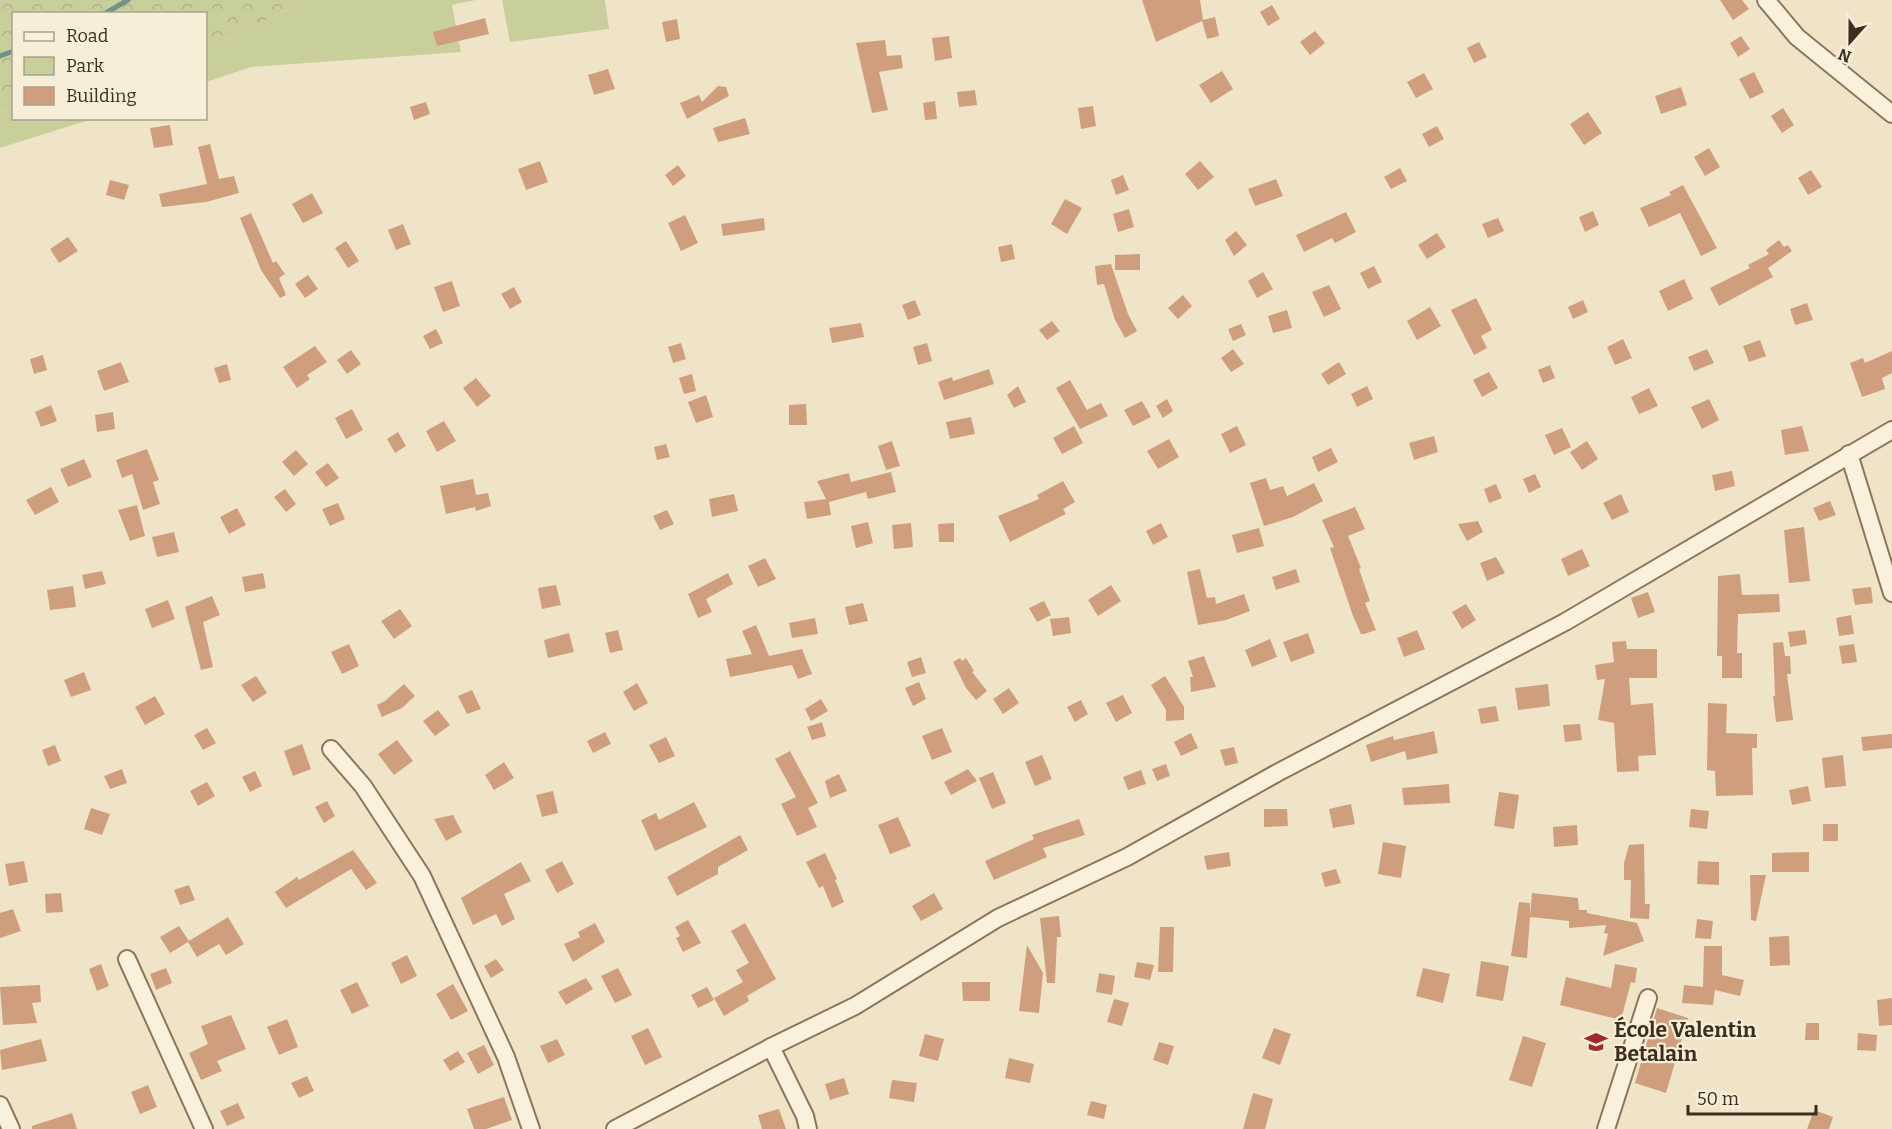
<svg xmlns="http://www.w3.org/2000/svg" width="1892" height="1129" viewBox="0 0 1892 1129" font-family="Bitter,serif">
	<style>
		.green { fill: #c9cf9b }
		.forest { fill: url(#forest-crowns) }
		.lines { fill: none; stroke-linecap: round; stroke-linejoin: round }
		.stream { stroke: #6f938a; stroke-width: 5 }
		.building { fill: #cf9f7d }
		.minor-casing { stroke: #8d765c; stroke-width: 20 }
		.minor { stroke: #faf1dc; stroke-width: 16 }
		.labels { text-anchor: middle; stroke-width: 4.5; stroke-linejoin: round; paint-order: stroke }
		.poi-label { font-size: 21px; font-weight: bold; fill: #3d2e20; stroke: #f7eed8; text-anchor: start }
	</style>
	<defs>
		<pattern id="forest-crowns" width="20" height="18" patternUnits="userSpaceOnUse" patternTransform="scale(1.5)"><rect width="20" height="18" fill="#c9cf9b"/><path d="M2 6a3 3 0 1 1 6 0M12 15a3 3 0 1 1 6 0" fill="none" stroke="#aeb285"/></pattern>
	</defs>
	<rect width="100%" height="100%" fill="#f0e4c8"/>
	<g class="green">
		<path d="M306,0H476L452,5L461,52L251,67L206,82V46L235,36Z"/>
		<path d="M502,0H605L609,29L510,42Z"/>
		<path d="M0,111L13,112L14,118L92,119L0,148Z"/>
	</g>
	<path class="forest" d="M0,0H306L235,36L206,46V14H14L13,112L0,111Z"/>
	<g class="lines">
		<g class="stream">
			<path d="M104,14L128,0"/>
			<path d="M0,56L14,51"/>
		</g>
	</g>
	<g class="building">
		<path d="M1142,0H1200L1203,20L1215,17L1219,36L1207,39L1202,21L1156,42Z"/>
		<path d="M1720,0H1742L1749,9L1733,20Z"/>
		<path d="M1272,5L1280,19L1268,26L1260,12Z"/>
		<path d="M485,18L489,34L437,46L433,32Z"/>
		<path d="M677,19L680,39L666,42L662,22Z"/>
		<path d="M1315,31L1325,43L1310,55L1300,42Z"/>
		<path d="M949,36L952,58L935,61L932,38Z"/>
		<path d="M1741,36L1750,49L1738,57L1730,43Z"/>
		<path d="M885,40L887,56L901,55L903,68L879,72L888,110L872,113L856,43Z"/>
		<path d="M1479,42L1487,57L1474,63L1467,48Z"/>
		<path d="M608,69L615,89L594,95L588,75Z"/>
		<path d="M1222,71L1233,89L1211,103L1199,85Z"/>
		<path d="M1754,72L1764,92L1750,99L1739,79Z"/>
		<path d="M1424,73L1433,89L1416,98L1407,82Z"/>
		<path d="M718,86L726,87L729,96L687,119L680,103L699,95L702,102Z"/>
		<path d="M1681,87L1687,105L1661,114L1655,96Z"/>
		<path d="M975,90L977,105L959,107L957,92Z"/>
		<path d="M935,101L937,119L925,120L923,103Z"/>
		<path d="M426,102L430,114L414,120L410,107Z"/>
		<path d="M1093,106L1096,126L1081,129L1078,108Z"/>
		<path d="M1783,108L1794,125L1782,133L1771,116Z"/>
		<path d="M1588,112L1602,133L1584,145L1570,124Z"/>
		<path d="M745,118L750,134L718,142L713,128Z"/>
		<path d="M170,125L173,145L154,148L150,128Z"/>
		<path d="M1437,126L1444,139L1429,147L1422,134Z"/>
		<path d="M210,144L219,179L234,176L239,193L206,202L162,207L159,194L207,184L198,147Z"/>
		<path d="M1709,148L1720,167L1705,176L1694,157Z"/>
		<path d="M540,161L548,182L526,190L518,169Z"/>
		<path d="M1200,161L1214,177L1198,190L1185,174Z"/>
		<path d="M678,165L686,176L673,186L665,175Z"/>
		<path d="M1400,168L1407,181L1391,189L1384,177Z"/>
		<path d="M1811,170L1822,187L1808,195L1798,178Z"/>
		<path d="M1123,175L1129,190L1116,195L1111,180Z"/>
		<path d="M1276,179L1283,196L1255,206L1248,189Z"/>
		<path d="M110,180L129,185L124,200L106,195Z"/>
		<path d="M1683,185L1717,248L1701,256L1680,213L1649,227L1640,208L1671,195L1669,192Z"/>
		<path d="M312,193L323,213L303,223L292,204Z"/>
		<path d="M1065,199L1082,208L1067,234L1051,224Z"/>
		<path d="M1129,209L1134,227L1118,232L1113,214Z"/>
		<path d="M1593,211L1599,225L1585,232L1579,217Z"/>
		<path d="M1346,212L1356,232L1335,243L1332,238L1304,252L1296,235Z"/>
		<path d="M251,213L273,263L276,261L285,274L279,278L286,295L280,298L261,270L240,218Z"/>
		<path d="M685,215L698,243L681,251L668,223Z"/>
		<path d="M764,218L765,230L723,236L721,224Z"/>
		<path d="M1498,218L1504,231L1488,238L1482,224Z"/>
		<path d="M403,224L411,244L396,250L388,230Z"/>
		<path d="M1236,231L1247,245L1234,256L1225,240Z"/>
		<path d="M1437,233L1446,247L1427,259L1418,245Z"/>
		<path d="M68,237L78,251L59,263L50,249Z"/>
		<path d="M1779,240L1784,247L1788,245L1792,251L1768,268L1773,277L1719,306L1710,288L1750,268L1748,265L1769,254L1766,250Z"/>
		<path d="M346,241L359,261L348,268L335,248Z"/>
		<path d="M1012,244L1015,259L1001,262L998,247Z"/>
		<path d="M1140,254V270H1115V255Z"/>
		<path d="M1111,264L1128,314L1137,331L1125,338L1115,320L1104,284L1097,285L1095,266Z"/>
		<path d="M1374,266L1382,282L1368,289L1360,273Z"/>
		<path d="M1263,272L1273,289L1257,298L1248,281Z"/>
		<path d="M308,275L318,289L305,298L295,284Z"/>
		<path d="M1684,279L1693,299L1668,311L1659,291Z"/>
		<path d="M452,281L460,306L443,312L434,287Z"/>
		<path d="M1329,285L1341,309L1324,317L1312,292Z"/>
		<path d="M514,287L522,302L510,309L501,294Z"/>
		<path d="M1183,295L1192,306L1178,319L1168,308Z"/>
		<path d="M1476,298L1492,330L1481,336L1487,348L1474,355L1451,310Z"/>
		<path d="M915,300L921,315L908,320L902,305Z"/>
		<path d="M1583,300L1588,312L1573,319L1568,307Z"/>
		<path d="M1807,303L1813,320L1795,325L1790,309Z"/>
		<path d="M1430,307L1441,326L1417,340L1407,321Z"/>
		<path d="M1287,310L1292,328L1273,333L1268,316Z"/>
		<path d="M1052,321L1060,331L1047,340L1039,330Z"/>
		<path d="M861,323L864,337L832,343L829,328Z"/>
		<path d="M1241,324L1246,335L1233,341L1228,329Z"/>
		<path d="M436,329L443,343L430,349L423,336Z"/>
		<path d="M1623,339L1632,358L1615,365L1607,347Z"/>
		<path d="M1760,340L1766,356L1749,362L1743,346Z"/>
		<path d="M681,343L686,359L673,363L668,347Z"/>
		<path d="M927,343L932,361L918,365L913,347Z"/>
		<path d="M315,346L327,362L307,375L310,379L297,388L283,367Z"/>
		<path d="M1233,349L1244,364L1231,372L1221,358Z"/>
		<path d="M1707,349L1714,363L1694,371L1688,357Z"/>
		<path d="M351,350L361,364L347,374L337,360Z"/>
		<path d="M1892,351V373L1882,378L1885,389L1862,397L1850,363L1863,358L1865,363Z"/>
		<path d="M43,355L47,370L34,374L30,359Z"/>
		<path d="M121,362L129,382L104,391L97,371Z"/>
		<path d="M1339,362L1346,374L1328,385L1321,374Z"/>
		<path d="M227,364L231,380L219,383L214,368Z"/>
		<path d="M1550,365L1555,378L1543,383L1538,370Z"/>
		<path d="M989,369L994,384L944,400L938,382L952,377L953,381Z"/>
		<path d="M1489,372L1498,388L1482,397L1473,380Z"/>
		<path d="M692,374L696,391L684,394L679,378Z"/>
		<path d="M476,378L491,396L477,407L463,388Z"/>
		<path d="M1070,380L1087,410L1101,403L1108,416L1080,429L1056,388Z"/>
		<path d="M1018,386L1026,402L1014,408L1007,395Z"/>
		<path d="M1367,386L1373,399L1357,407L1351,394Z"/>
		<path d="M1649,388L1658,406L1639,414L1631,397Z"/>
		<path d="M706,395L713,417L696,423L688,402Z"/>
		<path d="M1167,399L1173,411L1163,418L1156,406Z"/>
		<path d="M1709,399L1719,420L1702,429L1691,407Z"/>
		<path d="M1142,401L1151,417L1133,426L1124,410Z"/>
		<path d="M806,404L807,425H789V405Z"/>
		<path d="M51,405L57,421L41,427L35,412Z"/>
		<path d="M352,409L363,430L346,439L335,418Z"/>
		<path d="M113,412L115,429L97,432L95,415Z"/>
		<path d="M971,417L975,434L950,439L946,422Z"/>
		<path d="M444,421L456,441L437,452L426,431Z"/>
		<path d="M1074,426L1083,443L1062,454L1053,438Z"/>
		<path d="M1237,426L1246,445L1230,453L1221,434Z"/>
		<path d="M1802,426L1809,451L1785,455L1781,430Z"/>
		<path d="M1562,428L1571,447L1554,455L1545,435Z"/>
		<path d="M398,432L406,446L395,453L387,439Z"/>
		<path d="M1434,436L1438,452L1414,460L1409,443Z"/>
		<path d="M1169,439L1179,457L1158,469L1147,451Z"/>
		<path d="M892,441L900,466L886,470L878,446Z"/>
		<path d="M1587,441L1598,459L1582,470L1570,452Z"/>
		<path d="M666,444L670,457L657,460L654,447Z"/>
		<path d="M1331,448L1338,462L1318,472L1312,457Z"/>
		<path d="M147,449L159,480L153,482L160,504L143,510L132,474L122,478L116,460Z"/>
		<path d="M296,450L308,464L294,476L282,462Z"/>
		<path d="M84,459L92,477L68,487L60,469Z"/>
		<path d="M328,463L339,478L326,487L315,472Z"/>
		<path d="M1732,471L1735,486L1715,491L1712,475Z"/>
		<path d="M891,472L896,492L868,499L866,492L829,502L831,515L807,519L804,502L826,499L817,481L849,473L851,482Z"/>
		<path d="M1535,474L1541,487L1529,493L1523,479Z"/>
		<path d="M1266,478L1270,490L1283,486L1287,496L1314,483L1323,501L1293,517L1264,526L1250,483Z"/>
		<path d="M473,479L476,495L488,493L491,506L476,511L475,507L446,514L440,486Z"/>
		<path d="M1063,481L1075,502L1063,509L1066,514L1010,542L998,516L1039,499L1037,495Z"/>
		<path d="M1496,484L1502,498L1489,503L1484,489Z"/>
		<path d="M51,487L59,502L35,515L26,500Z"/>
		<path d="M285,489L296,504L286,512L274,497Z"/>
		<path d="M734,494L738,511L712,517L709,499Z"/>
		<path d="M1621,494L1629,512L1612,520L1603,503Z"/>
		<path d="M1830,501L1836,515L1819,521L1813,508Z"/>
		<path d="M338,503L345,519L330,526L322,509Z"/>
		<path d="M137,505L145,536L130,541L118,510Z"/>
		<path d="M1355,507L1365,529L1348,536L1361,568L1359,569L1370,601L1365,603L1376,630L1364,634H1361L1353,616L1330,548L1334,547L1322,520Z"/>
		<path d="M237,508L246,525L229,534L220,517Z"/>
		<path d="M667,510L674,524L660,530L653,516Z"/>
		<path d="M1478,521L1483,532L1467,541L1458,524Z"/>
		<path d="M868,522L873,543L856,548L851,526Z"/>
		<path d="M911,523L913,547L894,549L892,525Z"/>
		<path d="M954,523V542H939L938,524Z"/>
		<path d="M1161,523L1168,537L1153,545L1146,531Z"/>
		<path d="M1804,527L1810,581L1789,583L1784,530Z"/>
		<path d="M1259,528L1264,546L1237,553L1232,535Z"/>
		<path d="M174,532L179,552L157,557L152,537Z"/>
		<path d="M1582,549L1590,566L1568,576L1561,559Z"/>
		<path d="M1496,557L1505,573L1487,581L1480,563Z"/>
		<path d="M765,558L776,579L758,587L748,566Z"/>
		<path d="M1200,569L1207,598L1215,597L1216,604L1244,594L1250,611L1226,620L1198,625L1187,572Z"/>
		<path d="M1296,569L1300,582L1276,590L1272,577Z"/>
		<path d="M102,571L106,584L85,589L82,575Z"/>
		<path d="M263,573L266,588L245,592L242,577Z"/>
		<path d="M728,573L733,584L706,599L712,612L698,618L688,594Z"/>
		<path d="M1740,574L1742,595L1779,594L1780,612L1738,614L1737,653H1742V678H1722V656H1717L1718,576Z"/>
		<path d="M556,585L561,605L542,609L538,588Z"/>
		<path d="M1111,585L1121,601L1098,616L1088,600Z"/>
		<path d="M73,586L76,607L50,610L47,590Z"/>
		<path d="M1871,587L1873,603L1855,605L1852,589Z"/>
		<path d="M1648,592L1655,612L1638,618L1631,598Z"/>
		<path d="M212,596L220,615L203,622L213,667L201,670L185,607Z"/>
		<path d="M168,600L175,619L152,628L145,609Z"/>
		<path d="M1044,601L1051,615L1037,622L1029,608Z"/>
		<path d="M863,603L868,621L849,625L845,607Z"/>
		<path d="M1466,604L1476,620L1462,629L1452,612Z"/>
		<path d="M400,609L412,626L394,639L381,621Z"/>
		<path d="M1851,615L1854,634L1839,636L1836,618Z"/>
		<path d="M1069,617L1071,633L1053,636L1050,619Z"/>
		<path d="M815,618L818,634L792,638L789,623Z"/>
		<path d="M756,625L769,656L802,649L812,674L798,679L792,665L730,677L726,659L752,654L742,631Z"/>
		<path d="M618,630L623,650L610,653L605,633Z"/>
		<path d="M1417,630L1425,649L1404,657L1397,638Z"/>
		<path d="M1805,630L1807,644L1790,647L1788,632Z"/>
		<path d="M569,633L574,652L548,658L544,640Z"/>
		<path d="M1308,633L1315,653L1291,662L1283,642Z"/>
		<path d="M1270,639L1277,657L1252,667L1245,650Z"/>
		<path d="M1626,641L1627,649H1657V678H1629L1631,705L1653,703L1656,755L1638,756L1639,771L1617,772L1614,723L1598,720L1605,679L1597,680L1595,665L1614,662L1612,642Z"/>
		<path d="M1783,642L1785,656H1790L1791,674H1787L1793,720L1776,722L1773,696H1775L1773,643Z"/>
		<path d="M349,644L359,666L342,674L331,652Z"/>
		<path d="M1854,644L1857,662L1842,664L1839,646Z"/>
		<path d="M1204,656L1216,687L1191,692L1190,677H1193L1188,661Z"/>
		<path d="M921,657L926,673L912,677L907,662Z"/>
		<path d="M960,658L962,661L966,658L974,671L972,672L987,691L976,700L966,688L953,662Z"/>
		<path d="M84,672L91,690L71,697L64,680Z"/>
		<path d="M256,676L267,693L253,702L241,685Z"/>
		<path d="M1165,676L1184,707V720L1166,721V710L1151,685Z"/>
		<path d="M919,682L926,699L913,706L905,688Z"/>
		<path d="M637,683L648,703L634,711L623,692Z"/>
		<path d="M404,684L415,696L402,708L382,717L377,705L385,701Z"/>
		<path d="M1548,684L1550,706L1518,710L1515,688Z"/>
		<path d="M1009,688L1019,703L1003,714L993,699Z"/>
		<path d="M472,690L481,709L467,714L458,696Z"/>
		<path d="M1123,695L1132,713L1116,722L1106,703Z"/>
		<path d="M155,696L165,714L145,725L135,707Z"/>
		<path d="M821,699L828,711L811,721L805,709Z"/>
		<path d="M1081,700L1088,714L1075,722L1067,707Z"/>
		<path d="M1708,703L1727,704L1726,733L1757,734V748H1752L1753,795L1716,796L1715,771L1707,770Z"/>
		<path d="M1496,706L1499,721L1481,724L1478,709Z"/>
		<path d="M438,710L450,725L435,736L423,721Z"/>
		<path d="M822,722L826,736L812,740L807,727Z"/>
		<path d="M1580,724L1582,740L1565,742L1563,725Z"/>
		<path d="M207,728L216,743L203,750L194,735Z"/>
		<path d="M942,728L952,752L932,760L922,736Z"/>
		<path d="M1434,731L1438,753L1407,760L1405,751L1371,762L1366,745L1393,736L1394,740Z"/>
		<path d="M605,732L611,744L593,753L587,741Z"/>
		<path d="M1191,733L1198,748L1181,756L1174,742Z"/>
		<path d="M1892,734V748L1863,751L1861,737Z"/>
		<path d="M666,737L675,756L659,763L649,745Z"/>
		<path d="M397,740L413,761L394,775L378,754Z"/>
		<path d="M302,744L311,769L293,776L284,751Z"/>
		<path d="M55,745L61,761L48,766L42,750Z"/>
		<path d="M1234,747L1238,763L1225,766L1220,750Z"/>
		<path d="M790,751L818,803L808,808L817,827L797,836L781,804L796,797L775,759Z"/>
		<path d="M1042,755L1052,779L1035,786L1025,762Z"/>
		<path d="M1843,755L1846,786L1825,788L1822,758Z"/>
		<path d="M504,762L514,778L494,790L485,775Z"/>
		<path d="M1166,764L1170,776L1157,781L1152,769Z"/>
		<path d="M122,769L127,783L110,789L104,776Z"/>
		<path d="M968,769L977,781L951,795L944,782Z"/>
		<path d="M1141,770L1146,784L1128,790L1123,777Z"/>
		<path d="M255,771L262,786L250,792L242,777Z"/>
		<path d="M993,772L1006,803L992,809L979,778Z"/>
		<path d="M839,774L847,791L830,798L825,781Z"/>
		<path d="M207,782L215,796L198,806L190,791Z"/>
		<path d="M1449,784L1450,803L1404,805L1402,788Z"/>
		<path d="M1808,786L1811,801L1792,805L1789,790Z"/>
		<path d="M553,791L558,813L542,817L536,795Z"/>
		<path d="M1499,792L1519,795L1514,829L1494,826Z"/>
		<path d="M327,801L335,816L324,823L315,807Z"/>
		<path d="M694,802L707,827L655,851L641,820L656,813L659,820Z"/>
		<path d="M1351,804L1355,824L1333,828L1329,809Z"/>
		<path d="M91,808L110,814L102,835L84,829Z"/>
		<path d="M1264,809H1287L1288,826L1264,827Z"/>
		<path d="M1691,809L1709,811L1707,829L1689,827Z"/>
		<path d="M453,815L462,832L446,841L434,819Z"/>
		<path d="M898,817L911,846L890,854L878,825Z"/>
		<path d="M1079,819L1085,835L1043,848L1047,857L994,880L985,861L1034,839L1032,835Z"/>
		<rect x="1823" y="824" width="15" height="17"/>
		<path d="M1577,825L1578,845L1554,847L1553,827Z"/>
		<path d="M740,835L748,850L718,867V874L677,896L667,877Z"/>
		<path d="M1383,842L1406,846L1401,878L1378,874Z"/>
		<path d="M1644,844L1645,904H1650L1649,919L1630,918L1631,880H1624V863L1629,845Z"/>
		<path d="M353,850L377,883L366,890L351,869L286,908L275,892L297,877L299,880Z"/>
		<path d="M1229,852L1231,866L1207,870L1204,856Z"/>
		<path d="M1809,852V872H1772V853Z"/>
		<path d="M825,853L837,879L835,880L844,902L832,908L823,886L819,888L806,862Z"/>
		<path d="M24,861L28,882L9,886L5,864Z"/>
		<path d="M562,861L574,884L557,893L545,870Z"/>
		<path d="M1698,861L1719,862V885L1697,884Z"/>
		<path d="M521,862L531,881L504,894L515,919L502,926L496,914L473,925L461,898Z"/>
		<path d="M1336,869L1341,883L1325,887L1321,873Z"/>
		<path d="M1750,875H1766L1756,921L1751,920Z"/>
		<path d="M189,885L195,900L180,905L174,890Z"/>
		<path d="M61,893L63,912L46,913L45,894Z"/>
		<path d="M934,893L943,909L921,921L912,906Z"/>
		<path d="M1532,893L1578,898L1579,910H1587V913L1637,923L1644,941L1603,956L1608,934L1604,933L1606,925L1569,928V921L1530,917L1527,958L1511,956L1519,902L1530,903V916Z"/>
		<path d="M13,909L21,931L0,938V913Z"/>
		<path d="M1059,916L1061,937H1057L1055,983H1047L1040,918Z"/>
		<path d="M228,917L244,944L226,955L219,944L197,957L188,942L170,953L160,937L179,926L189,941Z"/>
		<path d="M1697,919L1713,921L1711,939L1695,938Z"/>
		<path d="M688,920L701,943L683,952L676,938L680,936L675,927Z"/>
		<path d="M595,923L605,942L573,962L564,944L580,937L578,932Z"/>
		<path d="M745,923L776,979L747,996L749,1001L724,1016L714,998L743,982L736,970L749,963L731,931Z"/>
		<path d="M1160,927H1174L1173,972H1158Z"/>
		<path d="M1789,936L1790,965L1770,966L1769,937Z"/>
		<path d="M1027,945L1043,973L1039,1013L1019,1011Z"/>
		<path d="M1704,946H1722V975L1744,980L1740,996L1715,990L1713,1005L1682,1003L1684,985L1703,987Z"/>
		<path d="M407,955L417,976L401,984L391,963Z"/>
		<path d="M496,959L504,970L491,978L484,966Z"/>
		<path d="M1481,961L1509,966L1503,1001L1476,996Z"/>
		<path d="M1137,962L1154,965L1150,980L1134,977Z"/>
		<path d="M101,964L109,986L97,991L89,969Z"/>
		<path d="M1615,964L1637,968L1635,983L1631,982L1621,1020L1560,1005L1566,977L1611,988Z"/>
		<path d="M166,968L172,983L156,990L150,974Z"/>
		<path d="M618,968L632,995L615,1003L601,976Z"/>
		<path d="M1423,968L1450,974L1443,1003L1416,996Z"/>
		<path d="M1099,973L1115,976L1112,995L1096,992Z"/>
		<path d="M586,978L593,989L566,1005L558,992Z"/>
		<path d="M357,982L369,1006L352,1014L340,990Z"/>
		<path d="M962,982H990V1001H963Z"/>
		<path d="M453,984L468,1011L451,1020L436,994Z"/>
		<path d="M40,985L41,1002L32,1003L37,1023L3,1025L0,987Z"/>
		<path d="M707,987L714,1000L698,1008L691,995Z"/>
		<path d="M1892,998V1025L1879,1026L1877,1000Z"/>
		<path d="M1114,999L1129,1003L1122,1026L1107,1022Z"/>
		<path d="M1657,1008L1688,1018L1666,1093L1635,1083Z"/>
		<path d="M231,1015L246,1049L217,1061L222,1071L201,1080L189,1053L208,1044L201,1026Z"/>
		<path d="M287,1019L298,1047L279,1055L267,1027Z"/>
		<path d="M1806,1023H1819V1040H1805Z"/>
		<path d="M648,1028L662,1057L645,1065L631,1036Z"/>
		<path d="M1274,1028L1291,1034L1280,1065L1262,1058Z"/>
		<path d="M1858,1033L1877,1035L1876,1051L1857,1050Z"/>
		<path d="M925,1034L944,1039L938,1061L919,1056Z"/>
		<path d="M1523,1036L1546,1043L1532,1087L1509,1080Z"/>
		<path d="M41,1039L47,1061L2,1070L0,1050Z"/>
		<path d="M557,1039L565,1055L548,1063L540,1046Z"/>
		<path d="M1159,1042L1174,1046L1168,1065L1153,1060Z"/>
		<path d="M484,1045L494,1065L478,1074L467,1053Z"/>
		<path d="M458,1051L465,1062L450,1071L443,1060Z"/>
		<path d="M1009,1058L1034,1064L1030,1083L1005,1078Z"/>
		<path d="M307,1076L314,1091L299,1098L291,1083Z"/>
		<path d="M844,1078L849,1094L830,1100L825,1084Z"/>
		<path d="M892,1080L917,1083L914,1102L889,1098Z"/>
		<path d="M148,1085L157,1107L140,1114L131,1092Z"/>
		<path d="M1253,1093L1273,1099L1265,1129H1243Z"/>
		<path d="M504,1097L512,1120L486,1129H474L467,1109Z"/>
		<path d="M1091,1101L1107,1105L1104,1119L1087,1115Z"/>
		<path d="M238,1103L245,1118L227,1126L220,1111Z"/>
		<path d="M779,1109L786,1129H762L758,1115Z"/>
		<path d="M1814,1110L1833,1117L1829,1129H1807Z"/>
		<path d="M72,1113L77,1129H32V1126Z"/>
	</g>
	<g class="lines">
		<g class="minor-casing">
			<g id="minor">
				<path d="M1766,0L1797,37L1892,114"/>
				<path d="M1849,454L1892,593"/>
				<path d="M331,749L363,786L422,876L506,1057L531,1129"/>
				<path d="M127,959L204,1129"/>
				<path d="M771,1047L805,1116L808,1129"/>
				<path d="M0,1105L11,1129"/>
				<path d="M615,1129L771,1047L855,1006L998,918L1127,857L1277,773L1565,622L1892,430"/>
				<path d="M1606,1129L1648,998"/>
			</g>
		</g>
		<use href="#minor" class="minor"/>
	</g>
	<defs>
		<g id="school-bare" transform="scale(1.8)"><path d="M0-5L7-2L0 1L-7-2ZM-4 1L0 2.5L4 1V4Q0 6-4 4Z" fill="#9e2a2b" stroke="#f7eed8" stroke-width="2.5" paint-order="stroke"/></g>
	</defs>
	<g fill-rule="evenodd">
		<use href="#school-bare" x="1596" y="1042"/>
	</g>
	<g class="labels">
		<g class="poi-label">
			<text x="1614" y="1037">École Valentin<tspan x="1614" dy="24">Betalain</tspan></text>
		</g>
	</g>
	<rect x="12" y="12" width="195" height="108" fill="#f7eed8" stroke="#ada18e" stroke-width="1.5"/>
	<rect x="24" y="32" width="30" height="9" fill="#faf1dc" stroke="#ada18e" stroke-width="1.5"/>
	<text x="66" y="42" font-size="18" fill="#3d2e20">Road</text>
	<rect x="24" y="57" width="30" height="18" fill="#c9cf9b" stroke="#ada18e" stroke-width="1.5"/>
	<text x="66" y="72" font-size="18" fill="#3d2e20">Park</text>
	<rect x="24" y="87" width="30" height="18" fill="#cf9f7d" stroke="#ada18e" stroke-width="1.5"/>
	<text x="66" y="102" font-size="18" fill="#3d2e20">Building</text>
	<g transform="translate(1850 42) rotate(201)" stroke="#f7eed8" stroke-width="4.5" paint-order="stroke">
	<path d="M0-4.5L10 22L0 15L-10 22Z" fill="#3d2e20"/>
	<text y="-9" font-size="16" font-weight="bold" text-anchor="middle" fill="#3d2e20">N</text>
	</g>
	<path d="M1688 1105v9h128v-9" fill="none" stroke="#3d2e20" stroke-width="3"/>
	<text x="1697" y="1105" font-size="18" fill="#3d2e20" stroke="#f7eed8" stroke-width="4.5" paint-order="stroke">50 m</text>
</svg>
